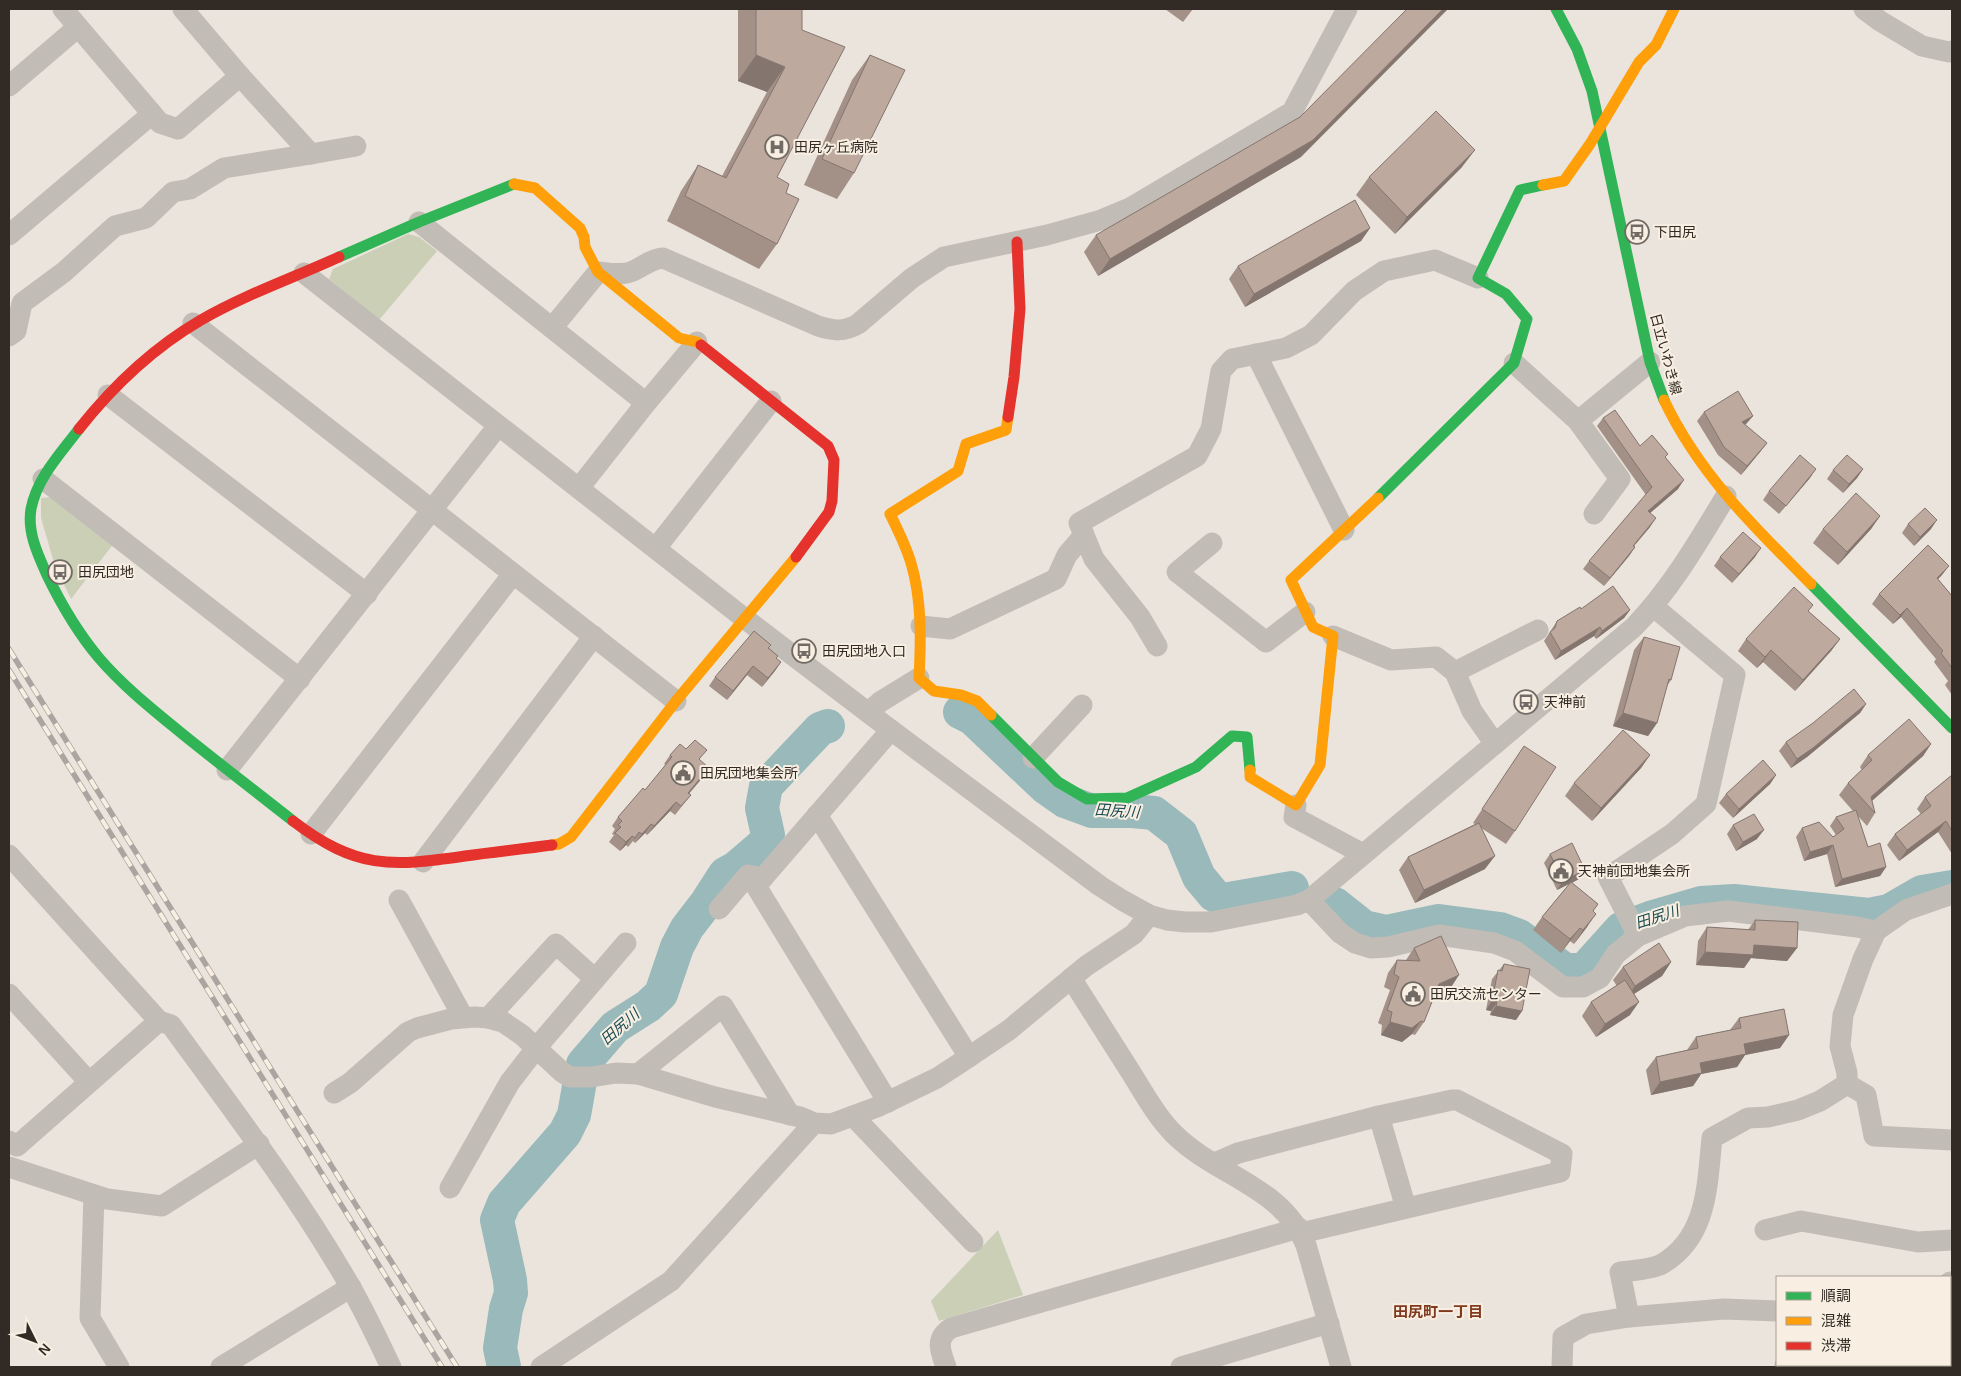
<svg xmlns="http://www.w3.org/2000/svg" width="1961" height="1376" viewBox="0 0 1961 1376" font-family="Helvetica,'Noto Sans JP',sans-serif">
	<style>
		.green { fill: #cacfb6 }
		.water { fill: #99b9ba }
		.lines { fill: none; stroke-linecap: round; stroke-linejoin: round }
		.river { stroke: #99b9ba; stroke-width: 34 }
		.street { stroke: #c2bcb6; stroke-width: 21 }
		.fast { stroke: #30b455; stroke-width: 11 }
		.slow { stroke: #ff9f0a; stroke-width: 11 }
		.jam { stroke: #e5322d; stroke-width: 11 }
		.rail-casing { stroke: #aaa5a0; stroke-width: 5.5 }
		.rail { stroke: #f8efe2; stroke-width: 4; stroke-dasharray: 11; stroke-linecap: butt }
		.wall { fill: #a39188 }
		.shaded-wall { fill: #84766f }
		.building { fill: #bda99e; stroke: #84766f }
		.labels { text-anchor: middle; stroke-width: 4; stroke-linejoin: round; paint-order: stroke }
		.poi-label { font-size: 14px; fill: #322a25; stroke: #f8efe2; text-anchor: start }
		.street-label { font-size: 14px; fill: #322a25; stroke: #f8efe2 }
		.water-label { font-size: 15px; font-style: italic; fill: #1b4c53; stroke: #f8efe2 }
		.neighbourhood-label { font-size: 15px; font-weight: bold; fill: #803b1f; stroke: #f8efe2 }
	</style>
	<rect width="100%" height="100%" fill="#eae4dc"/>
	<g class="green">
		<path d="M408,234L419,237L437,251L379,320L329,279L333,269Z"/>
		<path d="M53,497L114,543L71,599L55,566L41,518V498Z"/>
		<path d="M998,1230L1023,1295L939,1321L931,1301Z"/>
	</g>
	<path class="water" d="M500,1308L512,1310L505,1349L511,1367H498L494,1347Z"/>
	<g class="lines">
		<g class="river">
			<path d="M960,712L972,718L1045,787L1065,801L1092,811H1132L1154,813L1181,834L1199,877L1214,895L1223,900L1292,888"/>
			<path d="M1335,904L1364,927L1387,932L1439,921L1500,929L1519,936L1565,970H1584L1621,929L1653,917L1701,903L1734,901L1869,915L1889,911L1922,892L1952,887"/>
			<path d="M504,1367L500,1348L506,1309L511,1293L510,1280L497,1220L504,1203L565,1133L574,1115L583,1064L615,1027L648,1006L661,994L677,947L687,928L707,902L725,874L736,868L764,844L768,835L762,808L766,786L820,729L828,726"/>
		</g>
		<g class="street">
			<path d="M63,9L160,123L178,129L240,76L183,9"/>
			<path d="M1864,9L1880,21L1922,46L1949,52L1952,51"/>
			<path d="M9,86L78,27"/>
			<path d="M311,154L356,146"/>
			<path d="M419,222L646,403"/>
			<path d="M9,235L152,114"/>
			<path d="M304,273L744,618L891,730L1100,886L1122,900L1149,915L1167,920L1185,922H1211L1297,905L1309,900L1634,627C1671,589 1698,542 1726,496"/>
			<path d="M193,323L676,701"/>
			<path d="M552,328L598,272C609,273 622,276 633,271C644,266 651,259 663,258L818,326C834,331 844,332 858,324L912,278L944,257L1047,235L1101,220L1130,208L1292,112L1347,9"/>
			<path d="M9,336L16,331L22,303L64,272L115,226L146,218L173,192L190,189L224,168L311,154L240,76"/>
			<path d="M1256,354L1344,530"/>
			<path d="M1514,363L1578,421L1620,479L1594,514"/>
			<path d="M108,395L367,594"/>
			<path d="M1578,421L1650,362"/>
			<path d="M43,479L300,679"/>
			<path d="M579,488L646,403L697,342"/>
			<path d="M1212,543L1177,572L1266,642L1305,612"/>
			<path d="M656,548L771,401"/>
			<path d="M921,626L950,629L1056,579L1067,555L1084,535"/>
			<path d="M1333,636L1391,660L1436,657L1455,672L1538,630"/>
			<path d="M1157,646L1140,617L1094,559L1079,523L1197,456L1211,429L1221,371L1232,359L1286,348L1311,335L1354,291L1384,271L1435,260L1478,278"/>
			<path d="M1455,672L1472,711L1495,744"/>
			<path d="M869,712L880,702L919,678"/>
			<path d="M1033,758L1082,705"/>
			<path d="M227,770L498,426"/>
			<path d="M1296,805L1294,817L1363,854"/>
			<path d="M817,815L969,1057"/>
			<path d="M311,834L513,574"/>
			<path d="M9,855L159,1021L171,1025C233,1110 297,1194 350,1286C365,1312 378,1340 391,1367"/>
			<path d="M423,862L594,636"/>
			<path d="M399,900L463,1017"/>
			<path d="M1309,900L1340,933L1355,943L1371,948L1388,947L1439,935L1494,943L1515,951L1563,987H1583L1600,978L1616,954L1638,936L1685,916L1728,911L1857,927L1876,931"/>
			<path d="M719,909L748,875L763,878"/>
			<path d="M1638,936L1608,877L1672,834L1706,804L1735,675L1654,607"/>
			<path d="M1071,978C1091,1009 1110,1040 1130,1071C1144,1093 1156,1116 1174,1134C1216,1176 1281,1185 1306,1245L1341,1367"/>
			<path d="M9,994L89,1082"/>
			<path d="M488,1018L556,944L595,979"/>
			<path d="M638,1074L723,1006L790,1115"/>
			<path d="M1847,1084L1866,1095L1874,1136L1952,1140"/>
			<path d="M334,1093L350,1083L408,1032L417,1028L451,1019L475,1017L488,1018L503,1022L522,1035L562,1072L570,1077H591L616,1073L638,1074L715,1097L800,1117L814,1123L831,1124L877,1107L937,1078L957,1065L1009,1030L1086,966L1134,934L1149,915"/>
			<path d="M888,1102L756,886L891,730"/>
			<path d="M853,1116L973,1242"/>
			<path d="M1379,1116L1406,1208"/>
			<path d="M9,1141L17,1146L159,1021"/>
			<path d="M1215,1163L1238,1153L1379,1116L1452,1100H1457L1562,1154L1560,1172L1301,1233"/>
			<path d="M9,1167L107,1199L162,1206L259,1144"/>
			<path d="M450,1188L510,1082L537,1047L626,943"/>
			<path d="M94,1195L90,1318L119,1367"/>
			<path d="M1765,1230L1801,1221L1918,1242L1952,1240"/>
			<path d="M1950,1282H1952"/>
			<path d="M1629,1317L1724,1309L1777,1311"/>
			<path d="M1950,1336L1952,1335"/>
			<path d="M1785,1365L1786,1367"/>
			<path d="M221,1367L351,1287"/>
			<path d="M541,1367L671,1281L814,1123"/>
			<path d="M946,1367C941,1352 934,1339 951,1328L1299,1228"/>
			<path d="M1181,1367L1329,1323"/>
			<path d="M1562,1367L1563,1337L1586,1324L1629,1317L1620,1272C1631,1271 1653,1269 1662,1264C1708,1237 1707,1185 1712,1138L1748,1118L1768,1117L1798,1110L1820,1101L1847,1084V1073L1840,1046L1843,1015L1863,959L1876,931L1906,910L1952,894"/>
			<path d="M1829,1367L1834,1365"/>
		</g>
		<g class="fast">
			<path d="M1556,9L1577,49L1592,91L1650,362L1664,400"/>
			<path d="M339,257L419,222L514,184"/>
			<path d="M79,429C60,454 37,478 31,509C27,532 38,555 47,575C61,604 78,633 99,658C123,686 152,709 180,732C217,762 255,791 293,821"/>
			<path d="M1378,498L1514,363L1527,319L1506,294L1478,278L1520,190L1543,185"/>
			<path d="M1811,584L1952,728"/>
			<path d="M991,715L1058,782L1087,799L1127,798L1196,767L1232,736L1247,737L1250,770"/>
		</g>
		<g class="slow">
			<path d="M514,184L535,188L580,228L584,237L585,247L598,272L679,338L697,342L701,345"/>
			<path d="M1543,185L1564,181L1590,144L1639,62L1656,45L1674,9"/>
			<path d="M1664,400C1699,474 1754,527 1811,584"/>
			<path d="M991,715L977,701L961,695L934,691L919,678C921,640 922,600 911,563C906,546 898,530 890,514L958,471L966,444L1006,430L1008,417"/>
			<path d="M1250,770V777L1296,805L1320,765L1333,636L1313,627L1291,580L1378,498"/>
			<path d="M552,845L559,844L571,837L676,701L796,557"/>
		</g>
		<g class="jam">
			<path d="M701,345L828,446L834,460L832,501L829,512L796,557"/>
			<path d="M1008,417L1014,377L1020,309L1017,242"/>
			<path d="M79,429C113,386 153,348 201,320C244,295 293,278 339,257"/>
			<path d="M293,821C356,869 390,867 465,856C494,852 523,849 552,845"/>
		</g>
		<g class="rail-casing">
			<g id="rail">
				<path d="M9,649L457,1367"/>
				<path d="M9,670L442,1367"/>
			</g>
		</g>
		<use href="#rail" class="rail"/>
	</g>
	<g class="wall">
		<path d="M738,9H802L777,177L786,193L777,244L759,269L667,221L681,191L698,165L722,176L767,92L738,81Z"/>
		<path d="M1165,9H1193L1183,22Z"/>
		<path d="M870,55L854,173L837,199L804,185L852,80Z"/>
		<path d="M1301,157L1098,276L1084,252L1096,235Z"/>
		<path d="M1462,167L1395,234L1356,195L1369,177Z"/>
		<path d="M1370,228L1361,241L1245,307L1229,279L1238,266Z"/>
		<path d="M1704,412L1753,416L1745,425L1767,443L1760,452L1741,475L1718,455L1697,421Z"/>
		<path d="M1603,418L1640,446L1666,458L1678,489L1650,513V527L1634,546L1635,547L1629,556L1604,586L1583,569L1589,561L1646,495L1597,426Z"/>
		<path d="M1863,469L1857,478L1843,493L1827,479L1833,470Z"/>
		<path d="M1810,478L1779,514L1763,500L1769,491Z"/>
		<path d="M1880,516L1871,529L1838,565L1813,543L1823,529Z"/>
		<path d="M1908,524L1931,529L1914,546L1902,533Z"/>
		<path d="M1720,557H1755L1732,583L1714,566Z"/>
		<path d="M1942,575L1938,579L1952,596V695L1945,685L1948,681L1934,662L1936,659L1901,617L1893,624L1872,604L1879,594Z"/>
		<path d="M1813,605L1808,611L1840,639L1831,651L1795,691L1763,662L1757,668L1738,651L1746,639Z"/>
		<path d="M1581,609L1630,610L1624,618L1596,639L1594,636L1555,660L1544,641L1557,621Z"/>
		<path d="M1644,637L1671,680L1667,686L1657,723L1648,736L1613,726L1634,650Z"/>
		<path d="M769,648L778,656L776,659L781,662L762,687L747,675L727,700L709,686L715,677Z"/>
		<path d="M1866,704L1860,713L1807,757L1791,768L1779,751L1786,742Z"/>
		<path d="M1931,744L1923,756L1872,801L1875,813L1867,826L1858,816L1868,847L1886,867L1880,876L1835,887L1827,854L1804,861L1796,837L1802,828L1833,837L1836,835L1830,826L1836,817L1853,811L1839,795L1848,783L1862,770L1860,767L1868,755Z"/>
		<path d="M1524,746L1515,831L1506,844L1481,828L1485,869L1415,903L1399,870L1408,857L1475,824L1473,823Z"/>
		<path d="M670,755L700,760L703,777L689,793L691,795L675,815L670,811L647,835L645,833L635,843L633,841L628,847L626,845L620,851L609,842L614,835L612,834L615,829L612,826L618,817L645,790L666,765L664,764Z"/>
		<path d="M1650,755L1641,768L1592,821L1565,796L1574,783Z"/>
		<path d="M1776,775L1770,784L1733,818L1719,803L1726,794Z"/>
		<path d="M1952,775V854L1938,832L1899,861L1887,845L1895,834L1921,814L1917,809L1925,797Z"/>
		<path d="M1733,825L1757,839L1736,851L1727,834Z"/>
		<path d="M1550,854L1585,870L1579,879L1572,883L1598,904L1593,911L1587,927L1574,944L1570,941L1561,953L1533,930L1542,917L1569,884L1557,890L1544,863Z"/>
		<path d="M1755,920L1797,948L1787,961L1751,958L1744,968L1696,965L1698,941L1707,927L1748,930Z"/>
		<path d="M1414,948L1450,989L1435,995L1424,1022L1415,1035L1412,1034L1402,1042L1381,1035L1382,1025L1378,1023L1390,990L1384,987L1388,973L1397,960H1406Z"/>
		<path d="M1671,962L1662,976L1634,994L1630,1015L1596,1037L1582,1016L1591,1002L1617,986L1613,980L1623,967Z"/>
		<path d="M1504,964L1522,1011L1516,1020L1490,1015L1491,1011L1486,1010L1492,979Z"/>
		<path d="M1739,1018L1789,1035L1780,1048L1745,1055L1737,1067L1701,1074L1693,1086L1651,1095L1646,1070L1656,1057L1687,1050L1696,1037L1730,1030Z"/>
	</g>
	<g class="shaded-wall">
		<path d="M1443,9H1448L1301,157L1098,276L1110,259L1313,140Z"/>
		<path d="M756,55L785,67L767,92L738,81Z"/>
		<path d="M1475,150L1462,167L1395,234L1407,217Z"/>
		<path d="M1370,228L1361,241L1245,307L1254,294Z"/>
		<path d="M1753,416L1746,424L1735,431L1742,422Z"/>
		<path d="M1767,443L1760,452L1741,475L1747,466Z"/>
		<path d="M1816,469L1810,478L1779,514L1786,506Z"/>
		<path d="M1863,469L1857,478L1843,493L1849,484Z"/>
		<path d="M1684,480L1678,489L1642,520L1648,511Z"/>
		<path d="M1880,516L1871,529L1838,565L1847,552Z"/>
		<path d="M1656,518L1650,527L1627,554L1633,546Z"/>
		<path d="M1937,520L1931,529L1914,546L1920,537Z"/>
		<path d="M1635,547L1629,556L1604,586L1610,578Z"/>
		<path d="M1761,548L1755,557L1732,583L1739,574Z"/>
		<path d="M1949,566L1942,575L1930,587L1937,578Z"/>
		<path d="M1907,608L1901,617L1893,624L1900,615Z"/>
		<path d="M1630,610L1624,618L1596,639L1602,631Z"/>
		<path d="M1600,627L1594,636L1555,660L1561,651Z"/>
		<path d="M1840,639L1831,651L1795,691L1803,680Z"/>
		<path d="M1771,650L1763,662L1757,668L1765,657Z"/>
		<path d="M781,662L775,671L762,687L768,678Z"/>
		<path d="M753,666L747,675L727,700L733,691Z"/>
		<path d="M1866,704L1860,713L1807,757L1791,768L1797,759Z"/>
		<path d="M1623,713L1657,723L1648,736L1613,726Z"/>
		<path d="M1931,744L1923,756L1867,805L1871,797Z"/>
		<path d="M1650,755L1641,768L1592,821L1601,808Z"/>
		<path d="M709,768L703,777L682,802L688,793Z"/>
		<path d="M1776,775L1770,784L1733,818L1739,809Z"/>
		<path d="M676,802L670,811L647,835L654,826Z"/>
		<path d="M1946,821L1938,832L1899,861L1907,850Z"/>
		<path d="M651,824L645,833L635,843L642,834Z"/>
		<path d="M1764,830L1757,839L1736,851L1743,842Z"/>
		<path d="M632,836L626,845L620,851L626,842Z"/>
		<path d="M1833,845L1827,854L1804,861L1810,852Z"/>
		<path d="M1495,856L1485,869L1415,903L1424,890Z"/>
		<path d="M1886,867L1880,876L1835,887L1842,879Z"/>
		<path d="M1585,870L1579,879L1557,890L1563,881Z"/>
		<path d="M1596,914L1587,927L1574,944L1583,930Z"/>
		<path d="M1580,928L1570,941L1561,953L1570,939Z"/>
		<path d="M1754,945L1797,948L1787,961L1751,958L1744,968L1696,965L1705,952Z"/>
		<path d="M1671,962L1662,976L1626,999L1635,986Z"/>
		<path d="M1459,975L1450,989L1430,997L1439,984Z"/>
		<path d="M1492,1001L1497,1002L1491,1011L1486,1010Z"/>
		<path d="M1639,1002L1630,1015L1596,1037L1605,1024Z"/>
		<path d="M1496,1006L1522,1011L1516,1020L1490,1015Z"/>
		<path d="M1421,1021L1412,1034L1402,1042L1381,1035L1390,1022Z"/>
		<path d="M1789,1035L1780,1048L1745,1055L1737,1067L1701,1074L1693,1086L1651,1095L1660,1082L1744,1044Z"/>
	</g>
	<g class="building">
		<path d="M756,9H802V30L845,47L777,177L789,184L786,193L799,199L777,244L685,196L698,165L726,178L785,67L756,55Z"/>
		<path d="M1407,9H1443L1313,140L1110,259L1096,235L1300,117Z"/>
		<path d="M870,55L905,70L854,173L822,159Z"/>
		<path d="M1436,111L1475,150L1407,217L1369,177Z"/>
		<path d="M1355,200L1370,228L1254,294L1238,266Z"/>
		<path d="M1738,391L1753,416L1742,422L1767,443L1747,466L1724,447L1704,412Z"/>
		<path d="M1615,410L1640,446L1652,435L1668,454L1665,457L1684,480L1648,511L1656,518L1633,546L1635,547L1610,578L1589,561L1652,487L1603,418Z"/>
		<path d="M1800,455L1816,469L1786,506L1769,491Z"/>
		<path d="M1847,455L1863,469L1849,484L1833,470Z"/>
		<path d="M1856,493L1880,516L1847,552L1823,529Z"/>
		<path d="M1925,508L1937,520L1920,537L1908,524Z"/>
		<path d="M1743,532L1761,548L1739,574L1720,557Z"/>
		<path d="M1928,545L1949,566L1937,578L1952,596V668L1941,653L1943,651L1907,608L1900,615L1879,594Z"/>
		<path d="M1613,586L1630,610L1602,631L1600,627L1561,651L1550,632L1555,628L1557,621L1580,607L1581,609Z"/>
		<path d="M1794,587L1813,605L1808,611L1840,639L1803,680L1771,650L1765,657L1746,639Z"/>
		<path d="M754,631L771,645L768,648L778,656L776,658L781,662L768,678L753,666L733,691L715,677Z"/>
		<path d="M1644,637L1680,647L1671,680L1669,679L1657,723L1623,713Z"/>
		<path d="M1854,689L1866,704L1813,748L1797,759L1786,742L1813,723Z"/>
		<path d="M1909,719L1931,744L1871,797L1875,813L1848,783L1872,760L1868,755Z"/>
		<path d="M1623,730L1650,755L1601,808L1574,783Z"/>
		<path d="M695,740L707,750L699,759L709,768L688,793L691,795L681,806L676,802L654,826L651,824L642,834L639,832L635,838L632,836L626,842L615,833L621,827L618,825L622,821L618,817L643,788L645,790L672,757L670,755L680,744L686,749Z"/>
		<path d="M1524,746L1556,767L1515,831L1482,809Z"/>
		<path d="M1763,760L1776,775L1739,809L1726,794Z"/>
		<path d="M1952,775V831L1946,821L1907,850L1895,834L1931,806L1925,797Z"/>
		<path d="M1856,810L1868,847L1880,843L1886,867L1842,879L1833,845L1810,852L1802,828L1819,822L1833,837L1844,829L1836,817Z"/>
		<path d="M1754,814L1764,830L1743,842L1733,825Z"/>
		<path d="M1479,823L1495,856L1424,890L1408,857Z"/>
		<path d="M1572,843L1585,870L1563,881L1550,854Z"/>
		<path d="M1571,882L1598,904L1593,911L1596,914L1583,930L1580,928L1570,939L1542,917Z"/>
		<path d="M1755,920L1798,922L1797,948L1754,945L1753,955L1705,952L1707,927L1755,930Z"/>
		<path d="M1441,936L1459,975L1439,984L1424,1022L1421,1021L1412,1028L1390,1022L1392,1012L1387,1010L1399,977L1394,974L1397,960L1420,961L1414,948Z"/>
		<path d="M1659,943L1671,962L1635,986L1623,967Z"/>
		<path d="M1504,964L1530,969L1522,1011L1496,1006L1497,1002L1492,1001L1498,970L1502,971Z"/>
		<path d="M1625,980L1639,1002L1605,1024L1591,1002Z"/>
		<path d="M1784,1009L1789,1035L1744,1044L1746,1054L1700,1063L1702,1073L1660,1082L1656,1057L1698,1048L1696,1037L1741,1028L1739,1018Z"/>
	</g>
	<defs>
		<g id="hospital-ring" transform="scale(1.25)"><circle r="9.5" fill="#f8efe2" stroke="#726b65" stroke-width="1.5"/><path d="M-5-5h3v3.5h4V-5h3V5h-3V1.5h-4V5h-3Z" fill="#726b65"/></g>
		<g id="bus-ring" transform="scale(1.25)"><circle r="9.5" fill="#f8efe2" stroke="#726b65" stroke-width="1.5"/><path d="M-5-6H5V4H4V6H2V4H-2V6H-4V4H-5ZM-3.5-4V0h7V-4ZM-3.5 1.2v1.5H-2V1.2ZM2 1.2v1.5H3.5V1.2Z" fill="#726b65"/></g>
		<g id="civic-ring" transform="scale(1.25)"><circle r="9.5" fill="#f8efe2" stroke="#726b65" stroke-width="1.5"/><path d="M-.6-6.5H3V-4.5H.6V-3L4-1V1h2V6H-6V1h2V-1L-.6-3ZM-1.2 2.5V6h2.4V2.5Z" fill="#726b65"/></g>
	</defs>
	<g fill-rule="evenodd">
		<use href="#hospital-ring" x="777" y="147"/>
		<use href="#bus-ring" x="1637" y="232"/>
		<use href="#bus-ring" x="60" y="572"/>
		<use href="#bus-ring" x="804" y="651"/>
		<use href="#bus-ring" x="1526" y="702"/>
		<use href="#civic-ring" x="683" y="773"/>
		<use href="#civic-ring" x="1561" y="871"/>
		<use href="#civic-ring" x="1413" y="994"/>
	</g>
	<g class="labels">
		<g class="poi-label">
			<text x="794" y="152">田尻ヶ丘病院</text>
			<text x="1654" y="237">下田尻</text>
			<text x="78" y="577">田尻団地</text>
			<text x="822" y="656">田尻団地入口</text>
			<text x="1544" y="707">天神前</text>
			<text x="700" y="778">田尻団地集会所</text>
			<text x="1578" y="876">天神前団地集会所</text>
			<text x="1430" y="999">田尻交流センター</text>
		</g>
		<g class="street-label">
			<text transform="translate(1666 354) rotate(75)" y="5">日立いわき線</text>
		</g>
		<g class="water-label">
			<text transform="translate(1117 811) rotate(4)" y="5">田尻川</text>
			<text transform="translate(1657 917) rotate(-18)" y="5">田尻川</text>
			<text transform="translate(620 1027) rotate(-41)" y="5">田尻川</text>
		</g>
		<g class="neighbourhood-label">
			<text x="1438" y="1317">田尻町一丁目</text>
		</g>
	</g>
	<rect width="1961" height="1376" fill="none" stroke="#322a25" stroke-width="20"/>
	<rect x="1776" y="1276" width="175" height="90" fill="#f8efe2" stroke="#a9a096"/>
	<rect x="1786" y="1292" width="25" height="8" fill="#30b455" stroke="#a9a096"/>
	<text x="1821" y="1301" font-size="15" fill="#322a25">順調</text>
	<rect x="1786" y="1317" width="25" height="8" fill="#ff9f0a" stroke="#a9a096"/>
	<text x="1821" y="1326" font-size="15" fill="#322a25">混雑</text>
	<rect x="1786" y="1342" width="25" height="8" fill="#e5322d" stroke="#a9a096"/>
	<text x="1821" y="1351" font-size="15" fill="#322a25">渋滞</text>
	<g transform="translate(35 1341) rotate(132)" stroke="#f8efe2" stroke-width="4" paint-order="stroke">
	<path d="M0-4L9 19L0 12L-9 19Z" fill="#322a25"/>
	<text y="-8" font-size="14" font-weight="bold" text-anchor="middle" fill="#322a25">N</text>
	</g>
</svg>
